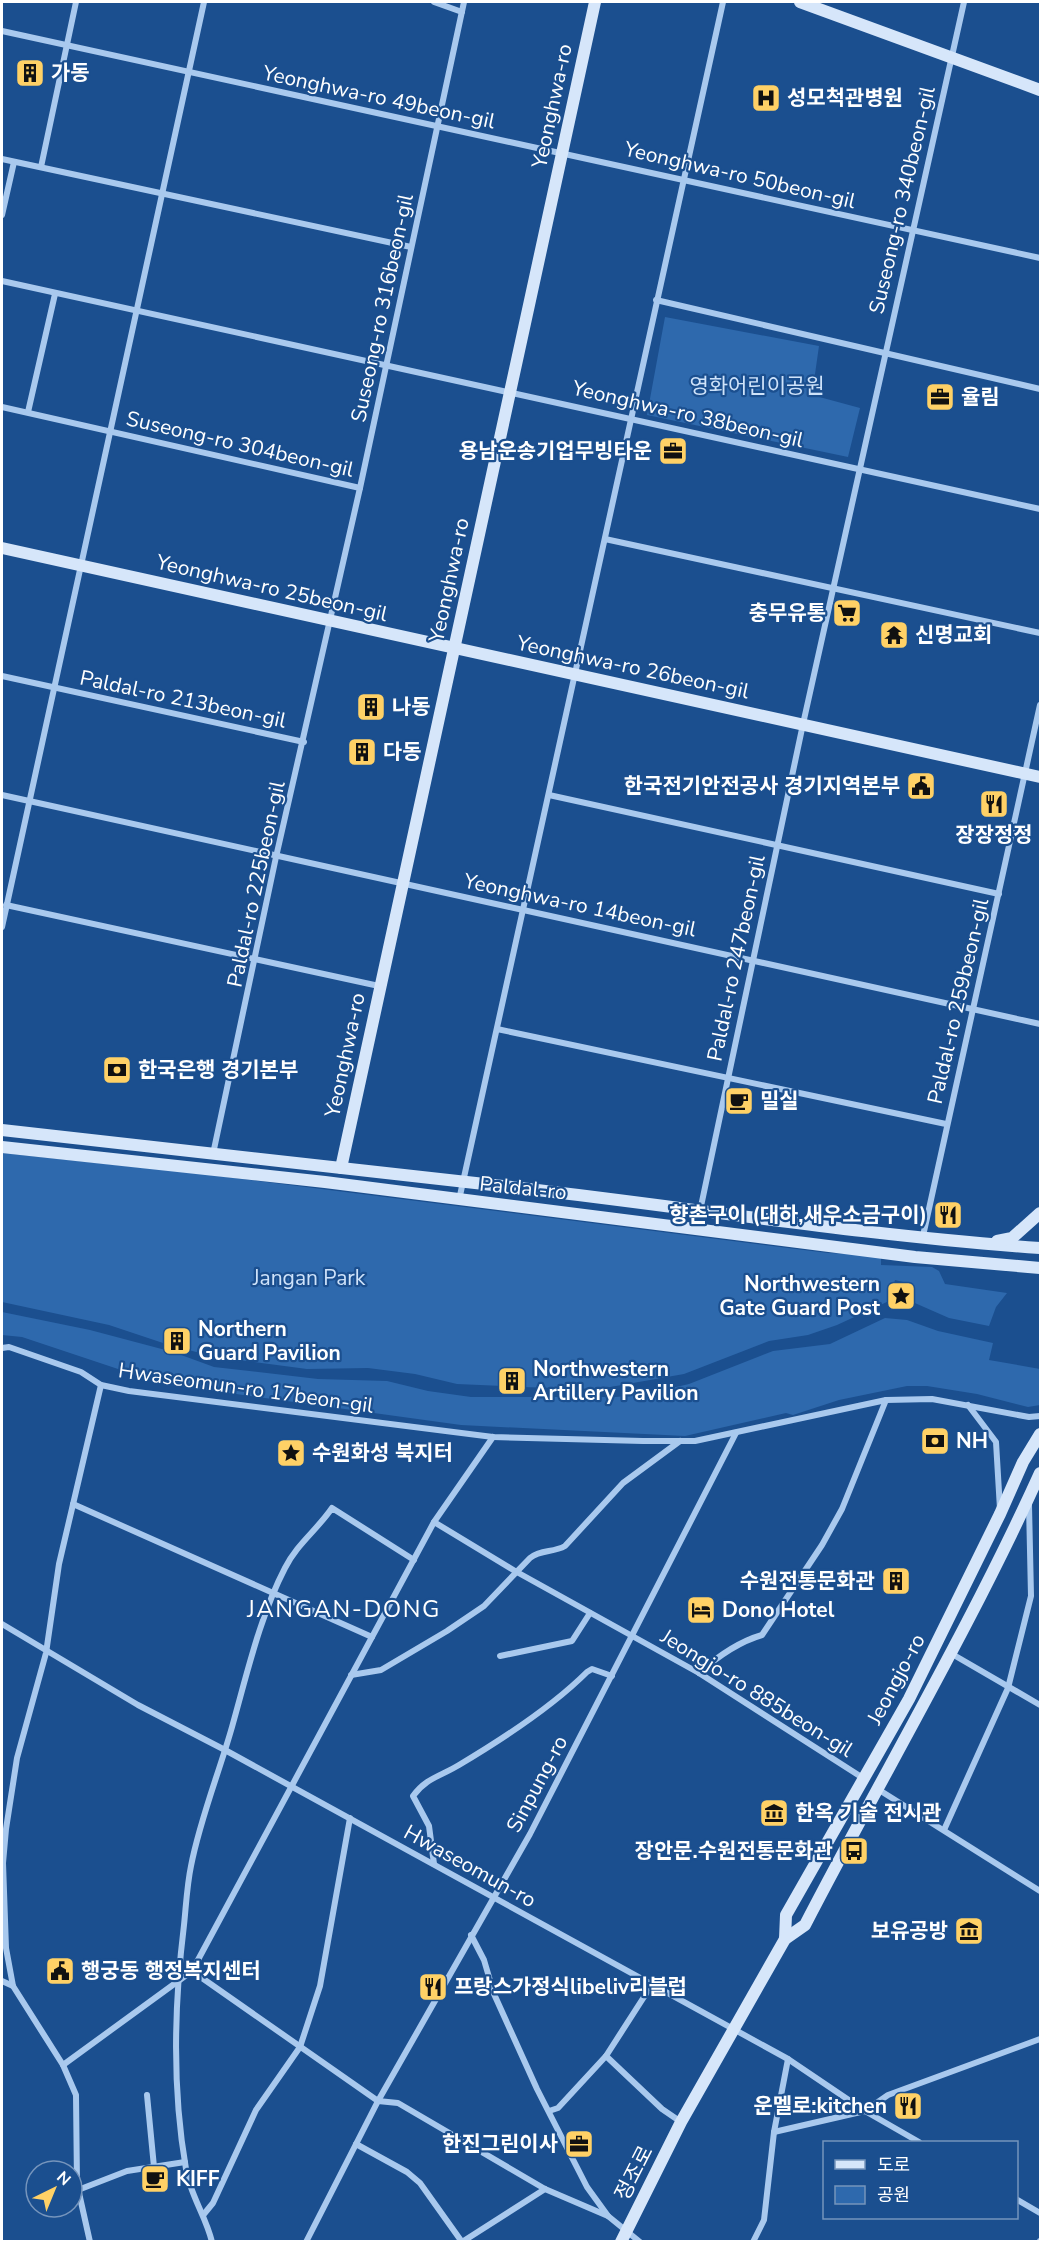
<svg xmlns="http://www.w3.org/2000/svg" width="1042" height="2243" viewBox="0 0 1042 2243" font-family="'Nunito Sans','Noto Sans KR',sans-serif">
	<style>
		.green { fill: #2e69ad }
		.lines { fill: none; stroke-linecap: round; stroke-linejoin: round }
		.street { stroke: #a9c9ee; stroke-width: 6 }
		.secondary { stroke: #d6e6fa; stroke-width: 12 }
		.labels { text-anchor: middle; stroke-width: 4.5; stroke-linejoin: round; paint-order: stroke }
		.poi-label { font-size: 21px; font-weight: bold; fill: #fff; stroke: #1b4f8f; text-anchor: start }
		.street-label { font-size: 21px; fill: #fff; stroke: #1b4f8f }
		.park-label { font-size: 21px; fill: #cfe3fa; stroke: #1b4f8f }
		.quarter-label { font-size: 24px; letter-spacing: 1.5px; fill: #fff; stroke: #1b4f8f }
	</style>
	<rect width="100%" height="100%" fill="#1b4f8f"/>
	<g class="green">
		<path d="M665,317L819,346L812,395L860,408L848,457L647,415Z"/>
		<path d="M2,1153L211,1175L828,1253L881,1255V1265L932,1267L939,1271L945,1284L1007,1293L996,1307L989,1326L949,1318L908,1300L911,1284L895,1280L889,1301L837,1325L808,1335L769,1341L684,1374L599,1389L520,1387V1368H503V1386L457,1384L415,1374L368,1368L307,1369L215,1357L185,1349L188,1336L171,1331L166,1344L109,1325L2,1302Z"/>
		<path d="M2,1312L90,1330L173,1352L214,1367L318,1379L387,1381L428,1391L471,1397H616L646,1394L689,1384L773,1351L830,1344L885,1318L907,1320L938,1331L993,1343L989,1360L1040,1369V1405L1028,1407L977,1394L927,1386H907L839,1400L793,1415L786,1413L685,1436L461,1425L163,1384L22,1337L2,1335Z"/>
	</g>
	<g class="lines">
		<g class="street">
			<path d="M434,2L462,12"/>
			<path d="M2,31L1040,258"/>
			<path d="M2,159L411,247"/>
			<path d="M41,167L76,2"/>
			<path d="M2,215L14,162"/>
			<path d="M2,281L1040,509"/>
			<path d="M656,300L1040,389"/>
			<path d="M2,407L360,488"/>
			<path d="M28,412L55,294"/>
			<path d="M605,539L1040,633"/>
			<path d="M2,676L304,742"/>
			<path d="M2,795L1040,1024"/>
			<path d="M549,795L999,894"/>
			<path d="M6,905L379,986"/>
			<path d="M2,927L204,2"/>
			<path d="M497,1029L946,1124"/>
			<path d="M213,1154L276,857L360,488L464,2"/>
			<path d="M459,1200L723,2"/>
			<path d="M700,1211L803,724L964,2"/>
			<path d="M923,1236L1040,705"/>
			<path d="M2,1348L9,1347L81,1372L101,1385L129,1391L493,1437L643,1441H695L886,1400L932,1399L1029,1417L1040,1416"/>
			<path d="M968,1405L996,1442L1000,1509"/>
			<path d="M73,1504L372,1637"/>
			<path d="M434,1522L515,1571L699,1673L863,1778"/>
			<path d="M2,1624L138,1705L225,1750L788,2059L865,2111L919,2142"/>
			<path d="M952,1654L1040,1705"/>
			<path d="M500,1656L572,1641L590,1613"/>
			<path d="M699,1673C717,1657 738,1642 762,1635L822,1545L842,1509L886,1400"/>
			<path d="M351,1675L381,1670L447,1631L484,1606L530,1558C541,1549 553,1553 565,1546L623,1483L680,1441"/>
			<path d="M876,1788L1040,1891"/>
			<path d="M944,1830L1008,1688L1031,1596L1029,1505"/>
			<path d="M434,1864L429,1826L413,1796C426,1778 441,1776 459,1765C501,1740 552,1707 587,1672L592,1669L612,1676"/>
			<path d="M471,1935L484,1960L494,1994L537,2089L587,2187L608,2216"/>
			<path d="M192,1971L378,2101L398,2103L545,2189L608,2216L640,2242"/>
			<path d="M2,1981L13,1986L63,2065L76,2095L77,2184L90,2242"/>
			<path d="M13,1986L6,1948L3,1863L6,1829L17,1758L46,1653L59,1564L101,1385"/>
			<path d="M606,2056L662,2109L681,2122"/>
			<path d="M63,2065L192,1971L434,1522L493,1437"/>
			<path d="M147,2095L154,2167"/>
			<path d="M549,2111L558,2108L606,2056L651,1986"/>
			<path d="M774,2132L865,2111L888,2095L1040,2039"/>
			<path d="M356,2144L407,2172L420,2183L462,2242"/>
			<path d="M78,2190L127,2171L185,2162"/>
			<path d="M1016,2199L1040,2213"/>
			<path d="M204,2214L213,2203L256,2110L300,2047L320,1986L350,1818"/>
			<path d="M212,2242C206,2216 190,2195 186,2169C172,2089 174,2006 184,1925C186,1906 187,1885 191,1866C200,1819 219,1773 232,1727C247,1674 260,1616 285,1568C297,1544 317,1530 332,1508L414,1560"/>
			<path d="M306,2242L378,2101L530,1834L736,1433"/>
			<path d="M462,2242L545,2189"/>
			<path d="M753,2242L764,2220L774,2132L788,2059"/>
			<path d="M1040,2242V2241"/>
		</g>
		<g class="secondary">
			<path d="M800,2L1040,90"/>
			<path d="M2,548L1040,777"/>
			<path d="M2,1130C177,1150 353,1168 529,1189C699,1209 869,1236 1040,1248"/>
			<path d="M2,1147L325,1182L915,1257L1040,1268"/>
			<path d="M341,1168L595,2"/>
			<path d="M997,1241L1012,1238L1040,1213"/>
			<path d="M785,1939L786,1915L909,1699L1000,1514L1023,1462L1040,1434"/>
			<path d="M621,2242L681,2122L785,1939L805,1925C883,1774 970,1628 1040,1473"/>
		</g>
	</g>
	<defs>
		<g id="building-square" transform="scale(1.5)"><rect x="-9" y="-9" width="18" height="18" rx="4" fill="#ffd166" stroke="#1b4f8f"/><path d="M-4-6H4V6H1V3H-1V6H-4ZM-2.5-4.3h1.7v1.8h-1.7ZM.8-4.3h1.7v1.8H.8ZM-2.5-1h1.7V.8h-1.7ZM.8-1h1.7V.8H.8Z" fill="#111"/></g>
		<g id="hospital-square" transform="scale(1.5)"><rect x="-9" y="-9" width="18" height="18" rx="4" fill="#ffd166" stroke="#1b4f8f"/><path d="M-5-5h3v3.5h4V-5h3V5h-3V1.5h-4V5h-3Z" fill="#111"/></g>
		<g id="office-square" transform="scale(1.5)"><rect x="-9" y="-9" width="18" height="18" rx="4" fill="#ffd166" stroke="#1b4f8f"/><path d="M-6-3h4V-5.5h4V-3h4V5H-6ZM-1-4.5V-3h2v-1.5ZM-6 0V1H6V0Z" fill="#111"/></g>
		<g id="supermarket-square" transform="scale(1.5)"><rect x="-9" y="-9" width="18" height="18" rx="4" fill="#ffd166" stroke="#1b4f8f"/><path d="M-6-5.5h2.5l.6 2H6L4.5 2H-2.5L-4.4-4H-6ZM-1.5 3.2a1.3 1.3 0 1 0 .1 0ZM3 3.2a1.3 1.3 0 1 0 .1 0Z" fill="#111"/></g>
		<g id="temple-square" transform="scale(1.5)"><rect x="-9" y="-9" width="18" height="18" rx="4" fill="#ffd166" stroke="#1b4f8f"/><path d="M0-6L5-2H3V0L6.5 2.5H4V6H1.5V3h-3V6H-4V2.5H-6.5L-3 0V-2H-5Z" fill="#111"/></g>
		<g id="civic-square" transform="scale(1.5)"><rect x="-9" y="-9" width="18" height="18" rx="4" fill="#ffd166" stroke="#1b4f8f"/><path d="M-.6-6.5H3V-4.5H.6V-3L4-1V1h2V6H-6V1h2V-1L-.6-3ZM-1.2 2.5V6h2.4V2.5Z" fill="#111"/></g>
		<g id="restaurant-square" transform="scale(1.5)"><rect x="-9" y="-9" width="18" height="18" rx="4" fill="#ffd166" stroke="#1b4f8f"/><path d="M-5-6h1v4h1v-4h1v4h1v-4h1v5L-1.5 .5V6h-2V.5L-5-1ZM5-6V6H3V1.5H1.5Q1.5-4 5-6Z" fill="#111"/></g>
		<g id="bank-square" transform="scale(1.5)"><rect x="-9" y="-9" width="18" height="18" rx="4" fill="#ffd166" stroke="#1b4f8f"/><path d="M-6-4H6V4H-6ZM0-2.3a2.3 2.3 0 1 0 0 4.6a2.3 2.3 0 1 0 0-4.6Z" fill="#111"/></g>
		<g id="cafe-square" transform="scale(1.5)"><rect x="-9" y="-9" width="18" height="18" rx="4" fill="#ffd166" stroke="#1b4f8f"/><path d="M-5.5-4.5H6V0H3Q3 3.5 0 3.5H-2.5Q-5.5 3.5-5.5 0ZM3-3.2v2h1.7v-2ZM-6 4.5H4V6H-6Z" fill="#111"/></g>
		<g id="sight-square" transform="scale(1.5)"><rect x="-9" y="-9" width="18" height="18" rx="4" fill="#ffd166" stroke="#1b4f8f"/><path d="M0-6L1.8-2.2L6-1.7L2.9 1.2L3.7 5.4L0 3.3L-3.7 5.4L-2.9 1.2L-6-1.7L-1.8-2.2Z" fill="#111"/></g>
		<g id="hotel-square" transform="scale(1.5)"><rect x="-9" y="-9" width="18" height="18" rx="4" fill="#ffd166" stroke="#1b4f8f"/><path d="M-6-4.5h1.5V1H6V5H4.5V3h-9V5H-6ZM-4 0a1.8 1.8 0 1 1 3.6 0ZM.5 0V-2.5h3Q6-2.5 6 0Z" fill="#111"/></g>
		<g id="museum-square" transform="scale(1.5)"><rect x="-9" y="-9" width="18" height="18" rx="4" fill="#ffd166" stroke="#1b4f8f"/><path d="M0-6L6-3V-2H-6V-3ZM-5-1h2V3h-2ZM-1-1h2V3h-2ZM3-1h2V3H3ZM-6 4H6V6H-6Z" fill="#111"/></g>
		<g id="bus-square" transform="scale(1.5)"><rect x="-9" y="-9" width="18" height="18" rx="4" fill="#ffd166" stroke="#1b4f8f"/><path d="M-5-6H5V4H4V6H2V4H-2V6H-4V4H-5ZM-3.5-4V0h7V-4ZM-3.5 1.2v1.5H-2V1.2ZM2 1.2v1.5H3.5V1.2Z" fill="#111"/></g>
	</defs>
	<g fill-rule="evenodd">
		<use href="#building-square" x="30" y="73"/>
		<use href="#hospital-square" x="766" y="98"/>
		<use href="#office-square" x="940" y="397"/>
		<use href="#office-square" x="673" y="451"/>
		<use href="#supermarket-square" x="847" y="613"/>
		<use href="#temple-square" x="894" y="635"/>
		<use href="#building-square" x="371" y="707"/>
		<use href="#building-square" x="362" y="752"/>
		<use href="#civic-square" x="921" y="786"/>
		<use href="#restaurant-square" x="994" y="804"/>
		<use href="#bank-square" x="117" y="1070"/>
		<use href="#cafe-square" x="739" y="1101"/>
		<use href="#restaurant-square" x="948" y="1215"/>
		<use href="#sight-square" x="901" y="1296"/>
		<use href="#building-square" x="177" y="1341"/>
		<use href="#building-square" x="512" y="1381"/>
		<use href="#bank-square" x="935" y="1441"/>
		<use href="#sight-square" x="291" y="1453"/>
		<use href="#building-square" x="896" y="1581"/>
		<use href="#hotel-square" x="701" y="1610"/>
		<use href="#museum-square" x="774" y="1813"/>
		<use href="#bus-square" x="854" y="1851"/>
		<use href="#museum-square" x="969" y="1931"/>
		<use href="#civic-square" x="60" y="1971"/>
		<use href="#restaurant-square" x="433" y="1987"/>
		<use href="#restaurant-square" x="908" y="2106"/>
		<use href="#office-square" x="579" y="2144"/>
		<use href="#cafe-square" x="155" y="2179"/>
	</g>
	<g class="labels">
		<g class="poi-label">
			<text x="51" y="80">가동</text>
			<text x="787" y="105">성모척관병원</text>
			<text x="961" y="404">율림</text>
			<text x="652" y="458" text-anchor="end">용남운송기업무빙타운</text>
			<text x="826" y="620" text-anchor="end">충무유통</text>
			<text x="915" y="642">신명교회</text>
			<text x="392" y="714">나동</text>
			<text x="383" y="759">다동</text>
			<text x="900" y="793" text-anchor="end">한국전기안전공사 경기지역본부</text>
			<text x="994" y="842" text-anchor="middle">장장정정</text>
			<text x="138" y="1077">한국은행 경기본부</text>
			<text x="760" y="1108">밀실</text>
			<text x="927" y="1222" text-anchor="end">향촌구이 (대하,새우소금구이)</text>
			<text x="880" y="1291" text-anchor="end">Northwestern<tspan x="880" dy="24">Gate Guard Post</tspan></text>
			<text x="198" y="1336">Northern<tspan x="198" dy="24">Guard Pavilion</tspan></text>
			<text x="533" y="1376">Northwestern<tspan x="533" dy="24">Artillery Pavilion</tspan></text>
			<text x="956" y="1448">NH</text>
			<text x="312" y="1460">수원화성 북지터</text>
			<text x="875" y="1588" text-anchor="end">수원전통문화관</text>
			<text x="722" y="1617">Dono Hotel</text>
			<text x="795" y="1820">한옥 기술 전시관</text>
			<text x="833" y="1858" text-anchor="end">장안문.수원전통문화관</text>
			<text x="948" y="1938" text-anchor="end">보유공방</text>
			<text x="81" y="1978">행궁동 행정복지센터</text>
			<text x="454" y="1994">프랑스가정식libeliv리블럽</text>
			<text x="887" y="2113" text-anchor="end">운멜로:kitchen</text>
			<text x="558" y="2151" text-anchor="end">한진그린이사</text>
			<text x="176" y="2186">KIFF</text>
		</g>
		<g class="street-label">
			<text transform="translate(379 97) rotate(12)" y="7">Yeonghwa-ro 49beon-gil</text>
			<text transform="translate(552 106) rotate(-78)" y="7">Yeonghwa-ro</text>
			<text transform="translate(740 175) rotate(13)" y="7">Yeonghwa-ro 50beon-gil</text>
			<text transform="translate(902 200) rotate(-77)" y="7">Suseong-ro 340beon-gil</text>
			<text transform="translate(382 308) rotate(-78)" y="7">Suseong-ro 316beon-gil</text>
			<text transform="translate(688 414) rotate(13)" y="7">Yeonghwa-ro 38beon-gil</text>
			<text transform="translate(240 444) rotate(13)" y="7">Suseong-ro 304beon-gil</text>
			<text transform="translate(449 580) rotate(-78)" y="7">Yeonghwa-ro</text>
			<text transform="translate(272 588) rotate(13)" y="7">Yeonghwa-ro 25beon-gil</text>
			<text transform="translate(633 667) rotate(12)" y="7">Yeonghwa-ro 26beon-gil</text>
			<text transform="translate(183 699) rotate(12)" y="7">Paldal-ro 213beon-gil</text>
			<text transform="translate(256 884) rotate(-78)" y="7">Paldal-ro 225beon-gil</text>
			<text transform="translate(580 905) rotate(12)" y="7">Yeonghwa-ro 14beon-gil</text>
			<text transform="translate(736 958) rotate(-78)" y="7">Paldal-ro 247beon-gil</text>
			<text transform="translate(958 1001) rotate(-77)" y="7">Paldal-ro 259beon-gil</text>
			<text transform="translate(345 1055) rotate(-78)" y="7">Yeonghwa-ro</text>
			<text transform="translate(523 1188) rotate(6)" y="7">Paldal-ro</text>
			<text transform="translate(246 1388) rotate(8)" y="7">Hwaseomun-ro 17beon-gil</text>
			<text transform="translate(896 1679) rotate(-62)" y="7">Jeongjo-ro</text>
			<text transform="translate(757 1693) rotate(32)" y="7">Jeongjo-ro 885beon-gil</text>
			<text transform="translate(537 1784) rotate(-62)" y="7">Sinpung-ro</text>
			<text transform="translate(470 1866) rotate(29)" y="7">Hwaseomun-ro</text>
			<text transform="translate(634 2173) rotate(-63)" y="7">정조로</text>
		</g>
		<g class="park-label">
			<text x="757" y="393">영화어린이공원</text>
			<text x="309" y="1285">Jangan Park</text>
		</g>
		<g class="quarter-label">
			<text x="344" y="1617">JANGAN-DONG</text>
		</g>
	</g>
	<rect width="1042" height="2243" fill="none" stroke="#ffffff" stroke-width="6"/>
	<rect x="823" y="2141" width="195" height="78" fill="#1b4f8f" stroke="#7695bc" stroke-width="1.5"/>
	<rect x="835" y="2160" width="30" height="9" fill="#d6e6fa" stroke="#7695bc" stroke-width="1.5"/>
	<text x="877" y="2171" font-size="18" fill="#ffffff">도로</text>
	<rect x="835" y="2186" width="30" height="18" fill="#2e69ad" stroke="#7695bc" stroke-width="1.5"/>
	<text x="877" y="2201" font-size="18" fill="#ffffff">공원</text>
	<g transform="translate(54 2189) rotate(43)"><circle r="28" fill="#1b4f8f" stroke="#7695bc" stroke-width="1.5"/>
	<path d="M0-4.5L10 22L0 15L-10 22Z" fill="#ffd166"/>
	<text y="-9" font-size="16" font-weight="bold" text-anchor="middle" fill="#ffffff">N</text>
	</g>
</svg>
